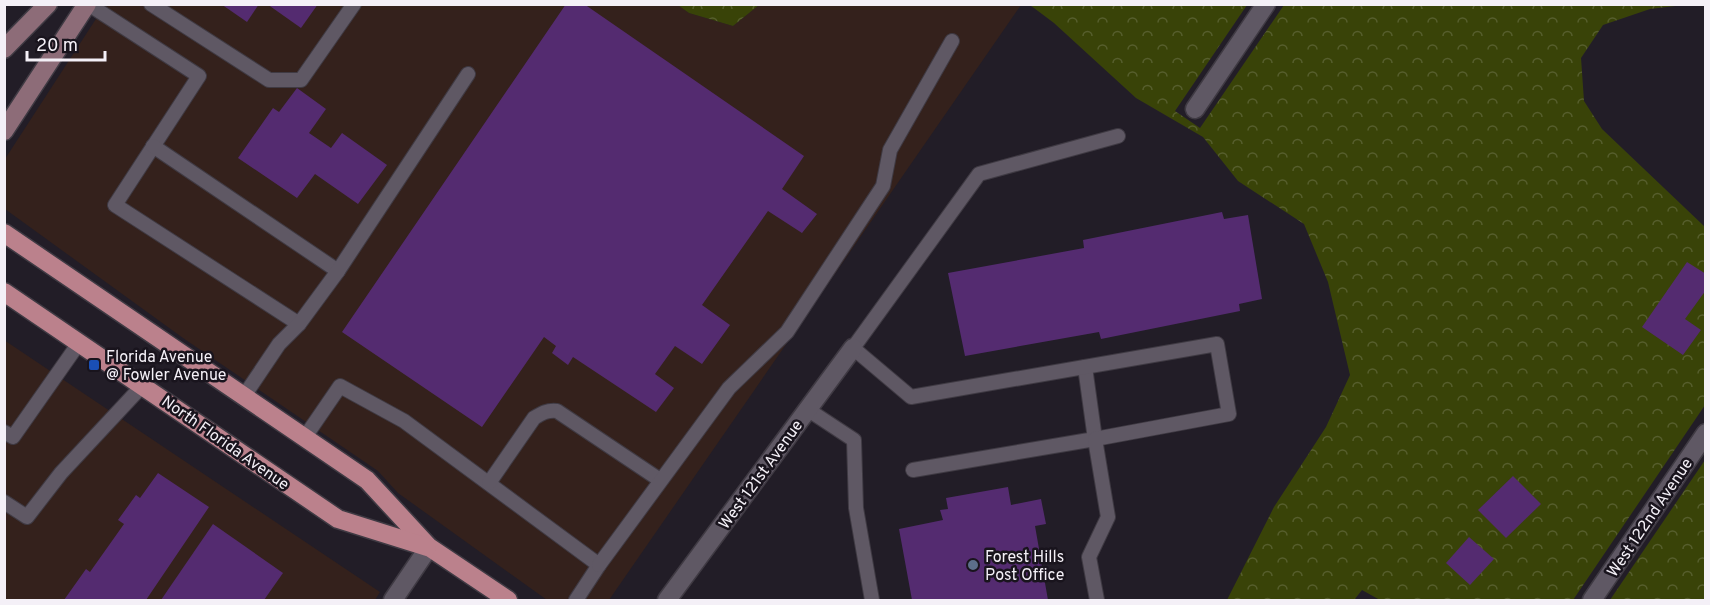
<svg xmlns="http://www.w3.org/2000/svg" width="1710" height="605" viewBox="0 0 1710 605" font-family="Overpass,sans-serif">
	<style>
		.commercial { fill: #34211c }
		.forest { fill: url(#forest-crowns) }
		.building { fill: #542b70 }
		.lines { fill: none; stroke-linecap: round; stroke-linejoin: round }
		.lane-casing { stroke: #3f3a43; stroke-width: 16 }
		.street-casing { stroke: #3f3a43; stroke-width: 21 }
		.secondary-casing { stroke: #3f3a43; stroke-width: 21 }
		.primary-casing { stroke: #3f3a43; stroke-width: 21 }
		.lane { stroke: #5f5864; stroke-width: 14 }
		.street { stroke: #5f5864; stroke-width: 18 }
		.secondary { stroke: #8d6c78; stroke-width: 18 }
		.primary { stroke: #bb818c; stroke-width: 18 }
		.transit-dot { fill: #1a4fb4; stroke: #19141d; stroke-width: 2 }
		.service-dot { fill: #5c6f8a; stroke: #19141d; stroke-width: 2 }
		.labels { text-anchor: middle; stroke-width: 5; stroke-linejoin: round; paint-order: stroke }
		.poi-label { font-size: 16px; fill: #f4f0f7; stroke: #19141d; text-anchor: start }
		.street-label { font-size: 16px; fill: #f4f0f7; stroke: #19141d }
	</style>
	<defs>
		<pattern id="forest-crowns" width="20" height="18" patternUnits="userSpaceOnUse" patternTransform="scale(1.5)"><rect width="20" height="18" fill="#394308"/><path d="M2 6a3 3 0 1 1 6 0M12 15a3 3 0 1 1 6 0" fill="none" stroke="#565e2d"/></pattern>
	</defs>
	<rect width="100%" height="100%" fill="#221d27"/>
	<g class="commercial">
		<path d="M678,4L689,13L733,26L759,5H1021L609,600H547L398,493L378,471L183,338L5,209V159L105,5Z"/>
		<path d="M4,340L380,592L375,600H5Z"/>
	</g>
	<g class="forest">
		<path d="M678,5H759L733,26L689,13Z"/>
		<path d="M1030,5H1247L1175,111L1200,128L1284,5H1684L1650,9L1603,25L1581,58L1584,101L1602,129L1705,227V405L1573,600H1380L1362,590L1354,600H1227L1274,507L1326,427L1350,375L1328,282L1304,224L1238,181L1203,137L1136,98L1054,23Z"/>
		<path d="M1705,460V600H1610Z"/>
	</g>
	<g class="building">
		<path d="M221,4H259L247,22Z"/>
		<path d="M267,4H318L301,28Z"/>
		<path d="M566,4H584L804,156L782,189L817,214L802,233L768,211L702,305L730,325L702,364L675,346L655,374L674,388L656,412L573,357L568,365L552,353L556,346L544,337L482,427L342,332Z"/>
		<path d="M297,88L326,109L309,133L331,148L342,133L387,165L358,204L315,174L297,198L238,158L273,108L279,112Z"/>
		<path d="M1222,212L1224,219L1248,215L1262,299L1239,304L1240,311L1101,339L1099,332L965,356L948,273L1084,248L1083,240Z"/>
		<path d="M1687,262L1706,274V290L1685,319L1701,330L1683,355L1642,327Z"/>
		<path d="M158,473L209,507L146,600H64L86,569L90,572L124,524L118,520L136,495L140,498Z"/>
		<path d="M1513,476L1541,504L1506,538L1478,510Z"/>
		<path d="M1008,487L1011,505L1041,499L1046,524L1035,526L1048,600H912L899,529L943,520L940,510L948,509L946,498Z"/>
		<path d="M213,524L283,573L264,600H161Z"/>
		<path d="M1469,537L1494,559L1470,585L1446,563Z"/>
	</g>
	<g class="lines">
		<g class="lane-casing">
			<g id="lane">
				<path d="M88,4L199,76L115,205L299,324"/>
				<path d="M151,4L269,80H301L354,4"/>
				<path d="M153,146L338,271"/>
				<path d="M244,396L279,344L299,324L338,271L468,74"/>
				<path d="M807,409L854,440L856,508L872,600"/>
				<path d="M4,432L13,437L79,343"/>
				<path d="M305,437L340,386L404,421L599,565L576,600"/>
				<path d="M913,470L1095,439L1085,367"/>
				<path d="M489,483L534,418C542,413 547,410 557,411L660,480"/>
				<path d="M4,502L27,517L61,473L143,385"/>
				<path d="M599,565L729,388L787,332L883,186L890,150L952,41"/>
				<path d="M1097,600L1089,557L1108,517L1095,439L1229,414L1217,344L911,397L853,348L979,174L1118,136"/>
			</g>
		</g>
		<g class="street-casing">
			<g id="street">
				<path d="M1195,109L1266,4"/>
				<path d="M393,600L429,547"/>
				<path d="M667,600L853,348"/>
				<path d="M1592,600L1706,433"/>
			</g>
		</g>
		<g class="secondary-casing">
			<g id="secondary">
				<path d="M4,49L48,4"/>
				<path d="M4,131L87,4"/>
			</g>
		</g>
		<g class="primary-casing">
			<g id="primary">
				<path d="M4,233L367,480L429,547L508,600"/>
				<path d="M4,292L338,519L427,547"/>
			</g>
		</g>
		<use href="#lane" class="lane"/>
		<use href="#street" class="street"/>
		<use href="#secondary" class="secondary"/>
		<use href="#primary" class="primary"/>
	</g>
	<rect class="transit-dot" x="88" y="359" width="12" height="12" rx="3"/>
	<circle class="service-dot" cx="973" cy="565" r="6"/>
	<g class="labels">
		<g class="poi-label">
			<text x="106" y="362">Florida Avenue<tspan x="106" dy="18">@ Fowler Avenue</tspan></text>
			<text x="985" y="562">Forest Hills<tspan x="985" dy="18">Post Office</tspan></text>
		</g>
		<g class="street-label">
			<text transform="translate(226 442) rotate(35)" y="6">North Florida Avenue</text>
			<text transform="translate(760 474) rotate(-54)" y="6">West 121st Avenue</text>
			<text transform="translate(1649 517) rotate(-56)" y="6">West 122nd Avenue</text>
		</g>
	</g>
	<rect width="1710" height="605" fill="none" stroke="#f4f0f7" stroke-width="12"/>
	<path d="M27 51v9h78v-9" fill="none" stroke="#f4f0f7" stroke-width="3"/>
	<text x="36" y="51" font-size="18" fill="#f4f0f7" stroke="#19141d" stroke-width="4.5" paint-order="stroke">20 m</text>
</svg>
